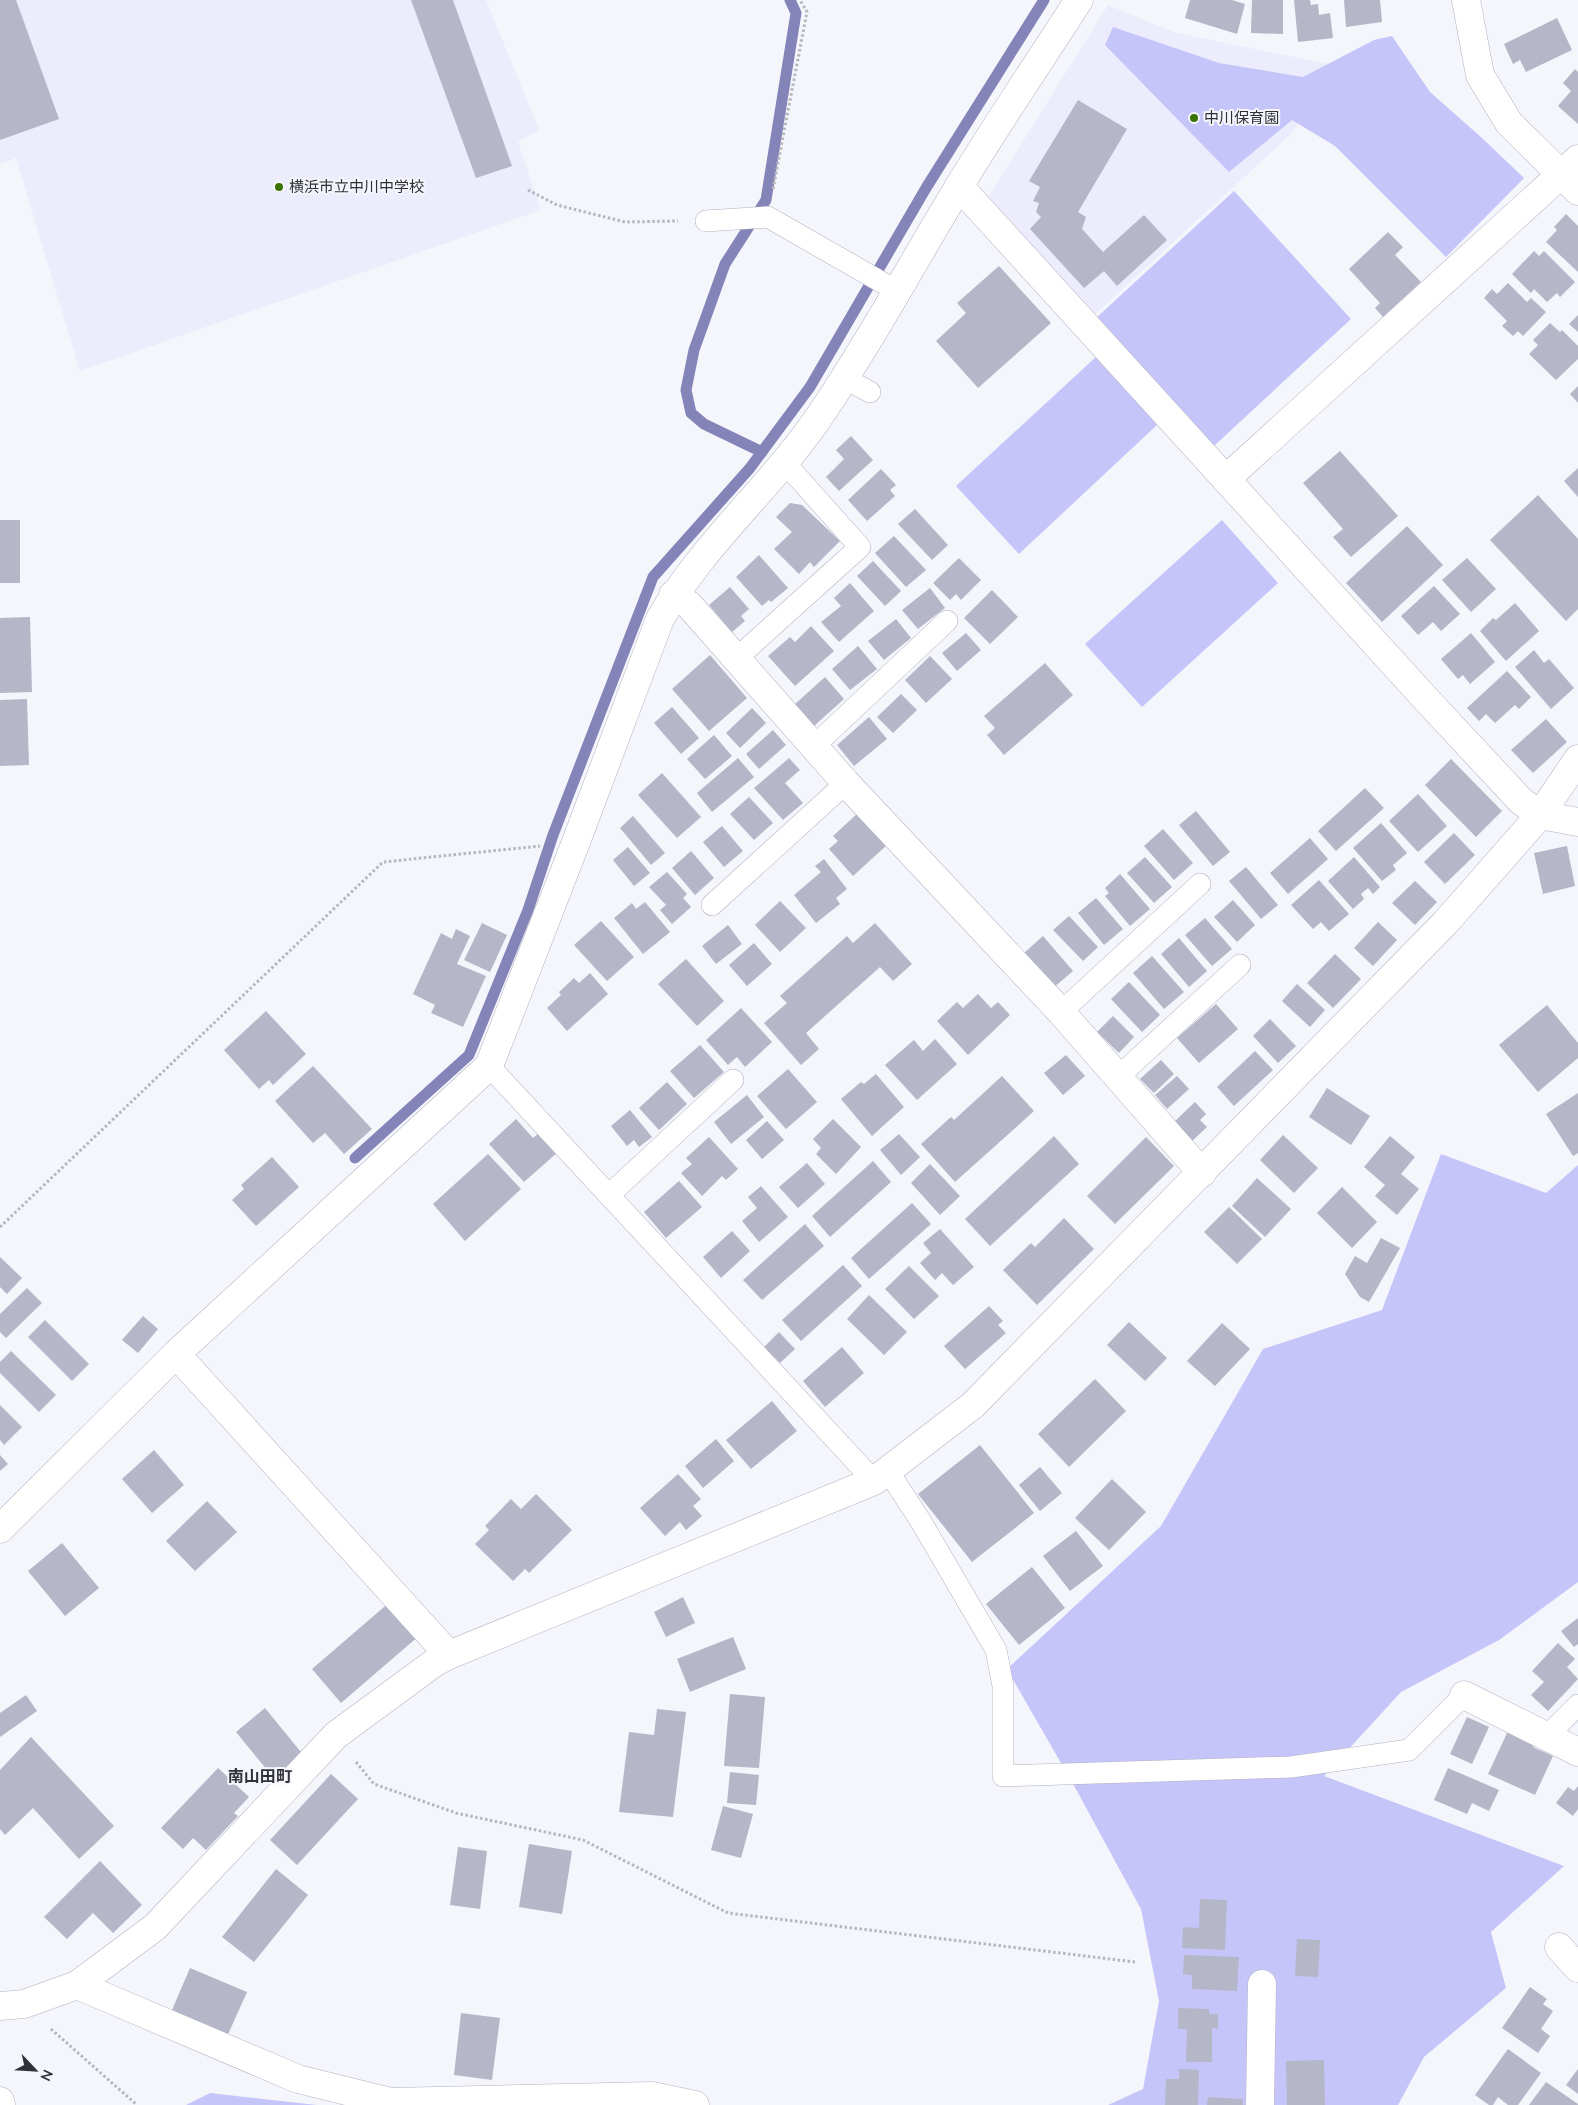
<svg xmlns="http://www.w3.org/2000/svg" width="1578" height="2105" viewBox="0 0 1578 2105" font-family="Mulish,'Noto Sans JP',sans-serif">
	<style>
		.built { fill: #ececfc }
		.green { fill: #c6c5fa }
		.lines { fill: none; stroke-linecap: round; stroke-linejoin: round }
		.stream { stroke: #8584b8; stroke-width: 11 }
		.building { fill: #b5b6c8 }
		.lane-casing { stroke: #b2b2c4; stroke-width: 22 }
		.street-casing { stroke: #b2b2c4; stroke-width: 29 }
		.primary-casing { stroke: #b2b2c4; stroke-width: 29 }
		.path { stroke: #b6b6bd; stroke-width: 3; stroke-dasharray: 2.5 2.5; stroke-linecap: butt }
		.lane { stroke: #fff; stroke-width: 21 }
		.street { stroke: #fff; stroke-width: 28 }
		.primary { stroke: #fff; stroke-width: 28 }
		.poi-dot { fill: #397201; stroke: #f5f5fc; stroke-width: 2 }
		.labels { text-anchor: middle; stroke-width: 4; stroke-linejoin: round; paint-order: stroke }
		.poi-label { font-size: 15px; fill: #303037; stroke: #f5f5fc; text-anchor: start }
		.neighbourhood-label { font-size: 16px; font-weight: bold; fill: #303037; stroke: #f5f5fc }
	</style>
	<rect width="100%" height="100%" fill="#f5f5fc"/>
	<g class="built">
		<path d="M0,0H486L539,130L518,142L541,210L80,371L16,158L0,164Z"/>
		<path d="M1108,5L1173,32L1328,64L1318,94L1291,134L1092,317L987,199Z"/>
	</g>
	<g class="green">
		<path d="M1113,27L1219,63L1303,77L1374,40L1392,36L1430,92L1482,138L1524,178L1446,257L1335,146L1292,120L1229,172L1105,45Z"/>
		<path d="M1234,191L1351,319L1214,446L1096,318Z"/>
		<path d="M1097,356L1157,425L1019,554L956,486Z"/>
		<path d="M1222,520L1278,583L1142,707L1085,644Z"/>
		<path d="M1441,1154L1546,1193L1578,1165V1582L1499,1640L1401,1692L1324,1776L1564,1866L1491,1932L1506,1988L1424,2057L1398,2105H1108L1143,2089L1159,2001L1141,1909L1077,1791L1007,1669L1161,1526L1263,1349L1382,1310Z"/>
		<path d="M210,2093L317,2105H186Z"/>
	</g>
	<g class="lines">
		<g class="stream">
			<path d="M762,452L704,424L691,413L686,390L694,350L725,264L766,200L796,13L790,0"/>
			<path d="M355,1158L469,1055L528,910L553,835L653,577L750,468L810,387L926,188L1044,0"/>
		</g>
	</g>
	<g class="building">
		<path d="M0,0H16L59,119L0,140Z"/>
		<path d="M411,0H453L512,166L476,178Z"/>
		<path d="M1190,0H1232L1245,4L1237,34L1185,18Z"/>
		<path d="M1252,0H1283V34L1251,33Z"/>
		<path d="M1294,0H1310L1311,5L1318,4L1319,15L1330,13L1333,38L1298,42Z"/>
		<path d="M1344,0H1380L1382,22L1346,27Z"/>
		<path d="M1557,18L1572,50L1526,72L1520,60L1513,64L1504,44Z"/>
		<path d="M1575,69L1578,72V124L1558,106L1571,91L1563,83Z"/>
		<path d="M1078,100L1127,129L1078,212L1086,217L1082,229L1103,252L1144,215L1167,240L1117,286L1104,271L1084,288L1030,229L1041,217L1036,212L1039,203L1033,201L1040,187L1029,181Z"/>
		<path d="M1566,214L1578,226V272L1546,242L1557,230L1554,227Z"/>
		<path d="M1388,232L1403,247L1395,255L1421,282L1383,317L1375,308L1380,303L1349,269Z"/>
		<path d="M1534,251L1539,256L1544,251L1575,282L1560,297L1557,293L1547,302L1534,289L1531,293L1512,274Z"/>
		<path d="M999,266L1051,323L978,388L936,341L966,313L957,303Z"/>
		<path d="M1508,283L1527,302L1531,298L1546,312L1523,336L1518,331L1513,336L1502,326L1507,321L1484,298L1492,289L1497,294Z"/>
		<path d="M1578,315V332L1569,324Z"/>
		<path d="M1550,323L1560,332L1562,330L1578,346V359L1556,380L1529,354L1538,345L1533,340Z"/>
		<path d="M1578,386V403L1570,394Z"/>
		<path d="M851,436L873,460L839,491L826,477L844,459L836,450Z"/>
		<path d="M1340,451L1398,516L1351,557L1333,537L1343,529L1303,483Z"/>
		<path d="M1578,468V497L1564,481Z"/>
		<path d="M881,469L896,485L890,490L895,496L867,521L848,500Z"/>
		<path d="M1538,495L1578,539V609L1566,621L1490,540Z"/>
		<path d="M790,503L802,505L840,541L814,567L810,562L799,574L774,549L792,532L776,517Z"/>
		<path d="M915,509L948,545L932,560L898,524Z"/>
		<rect x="0" y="520" width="20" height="63"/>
		<path d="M1407,526L1443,565L1382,622L1346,583Z"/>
		<path d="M894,536L926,570L906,587L875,553Z"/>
		<path d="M759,555L788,588L771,602L769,600L762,606L736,577Z"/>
		<path d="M959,558L981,580L961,600L956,594L950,600L933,583Z"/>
		<path d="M1467,558L1496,589L1471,612L1442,580Z"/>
		<path d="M873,561L901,591L885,606L857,576Z"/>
		<path d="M850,583L874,611L839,642L821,622L841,606L834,598Z"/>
		<path d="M1434,586L1460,614L1441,631L1433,622L1418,635L1401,616Z"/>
		<path d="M730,587L749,609L741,616L745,621L732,632L709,605Z"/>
		<path d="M930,588L945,608L918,629L902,610Z"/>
		<path d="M992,590L1018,617L990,644L964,618Z"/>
		<path d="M1515,603L1539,631L1506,661L1480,631L1493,618L1496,620Z"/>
		<path d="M30,617L32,692L0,693V618Z"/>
		<path d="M896,619L911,638L884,660L868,641Z"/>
		<path d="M811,626L834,651L795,686L768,656L790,637L795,642Z"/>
		<path d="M966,633L981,650L957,671L942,653Z"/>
		<path d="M1471,633L1495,662L1470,684L1463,675L1458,679L1441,659Z"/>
		<path d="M858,646L877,669L850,690L832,669Z"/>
		<path d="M1534,650L1544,663L1549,659L1574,688L1551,709L1515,667Z"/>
		<path d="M710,655L747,698L709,731L672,689Z"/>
		<path d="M930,656L952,679L926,703L905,680Z"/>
		<path d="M1045,663L1073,695L1004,755L987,735L995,728L984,716Z"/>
		<path d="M1507,671L1531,697L1519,709L1515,705L1495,723L1486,714L1479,721L1467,708Z"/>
		<path d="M825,677L844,699L814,726L794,705Z"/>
		<path d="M901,694L917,710L893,733L877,717Z"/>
		<path d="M27,699L29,765L0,766V700Z"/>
		<path d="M672,707L699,738L681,754L654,723Z"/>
		<path d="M752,708L766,723L740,748L726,733Z"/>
		<path d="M869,717L887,739L854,766L837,745Z"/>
		<path d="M1546,719L1567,742L1533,773L1511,750Z"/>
		<path d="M773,730L786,745L759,769L746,754Z"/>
		<path d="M714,735L732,756L705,779L687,759Z"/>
		<path d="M738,758L754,777L712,812L697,793Z"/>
		<path d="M789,758L800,770L785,783L803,803L783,820L754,788Z"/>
		<path d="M1451,759L1502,811L1476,837L1425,785Z"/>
		<path d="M662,773L701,817L677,838L638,795Z"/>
		<path d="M1365,788L1384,808L1336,851L1318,831Z"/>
		<path d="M1418,794L1447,826L1418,852L1389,821Z"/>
		<path d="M749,797L773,823L754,840L730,814Z"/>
		<path d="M1196,811L1230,852L1213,866L1179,825Z"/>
		<path d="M858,813L887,845L853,876L829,849L838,841L833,836Z"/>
		<path d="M633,816L665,853L651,865L620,828Z"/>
		<path d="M1381,823L1407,853L1393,865L1396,870L1382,881L1353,848Z"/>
		<path d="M722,826L743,851L724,867L703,842Z"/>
		<path d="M1163,829L1193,863L1174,880L1144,846Z"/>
		<path d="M1454,833L1475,855L1445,884L1424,862Z"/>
		<path d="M1310,838L1328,859L1288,894L1270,873Z"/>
		<path d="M1567,846L1575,886L1543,894L1534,853Z"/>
		<path d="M628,847L650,873L634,886L613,860Z"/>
		<path d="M691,851L714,878L695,895L672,868Z"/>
		<path d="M1145,857L1172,887L1154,903L1127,873Z"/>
		<path d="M1354,857L1380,887L1373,894L1368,888L1361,894L1364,899L1353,909L1328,881Z"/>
		<path d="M824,859L847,889L836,898L840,904L816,923L794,895L821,872L815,866Z"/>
		<path d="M1246,867L1278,905L1261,919L1229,881Z"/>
		<path d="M667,872L687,894L683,898L691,907L672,924L660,910L666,905L649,887Z"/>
		<path d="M1120,874L1150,909L1130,926L1105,896L1109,893L1105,888Z"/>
		<path d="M1319,880L1349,914L1329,931L1321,922L1313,929L1291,905Z"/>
		<path d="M1415,881L1437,902L1415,925L1392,903Z"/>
		<path d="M1096,898L1123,929L1104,945L1078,913Z"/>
		<path d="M1233,900L1255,925L1237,942L1214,917Z"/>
		<path d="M780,901L806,928L780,952L755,925Z"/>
		<path d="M645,902L670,932L643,954L614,918L632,903L636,909Z"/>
		<path d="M1069,916L1098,947L1083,961L1053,930Z"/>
		<path d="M1205,918L1232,949L1212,966L1185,935Z"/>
		<path d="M601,921L634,957L607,981L574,945Z"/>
		<path d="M1378,922L1397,940L1373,966L1354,948Z"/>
		<path d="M482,923L507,935L490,972L464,960Z"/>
		<path d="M875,923L912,964L893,981L880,967L806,1033L819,1049L801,1065L764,1023L787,1003L780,996L847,936L853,943Z"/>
		<path d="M728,925L742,944L716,964L702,946Z"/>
		<path d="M456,929L470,936L457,964L486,976L463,1027L431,1013L435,1005L413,994L441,933L452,939Z"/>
		<path d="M1043,936L1073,971L1053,988L1023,954Z"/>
		<path d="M1179,938L1207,971L1189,987L1161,954Z"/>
		<path d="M754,943L772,964L747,986L729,965Z"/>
		<path d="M1335,954L1361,979L1333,1008L1307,983Z"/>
		<path d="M1152,956L1184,992L1164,1009L1133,973Z"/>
		<path d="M686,959L724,1001L697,1026L658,984Z"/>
		<path d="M590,973L608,994L567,1031L547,1008L561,995L559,992L574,978L579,983Z"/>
		<path d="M1129,982L1160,1015L1142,1032L1111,999Z"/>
		<path d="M1297,984L1325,1010L1310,1027L1282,1001Z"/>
		<path d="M978,994L991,1008L998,1002L1010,1015L968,1055L937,1021L957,1002L963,1008Z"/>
		<path d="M1216,1004L1238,1029L1199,1063L1177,1038Z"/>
		<path d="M1547,1005L1578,1043V1058L1538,1092L1499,1045Z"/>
		<path d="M741,1008L772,1042L745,1067L737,1057L728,1065L706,1040Z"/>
		<path d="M266,1011L306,1054L273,1085L269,1080L259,1089L224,1050Z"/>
		<path d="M1113,1016L1134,1037L1119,1053L1097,1032Z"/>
		<path d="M1270,1019L1296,1046L1278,1063L1253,1036Z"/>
		<path d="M935,1039L957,1064L917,1100L885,1065L914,1040L923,1051Z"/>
		<path d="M700,1045L724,1072L694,1098L670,1071Z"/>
		<path d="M1255,1051L1273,1070L1234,1106L1217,1087Z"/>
		<path d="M1066,1055L1085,1076L1063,1095L1044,1073Z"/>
		<path d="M1161,1060L1174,1074L1154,1093L1140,1079Z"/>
		<path d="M313,1066L372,1129L344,1154L325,1133L313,1143L275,1101Z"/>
		<path d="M788,1069L817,1102L786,1129L757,1096Z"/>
		<path d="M876,1074L904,1107L872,1136L841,1099L861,1082L864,1084Z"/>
		<path d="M1002,1076L1034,1111L955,1182L921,1144L951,1117L954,1120Z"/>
		<path d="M1177,1076L1189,1089L1167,1109L1155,1095Z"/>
		<path d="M667,1082L687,1104L659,1130L639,1108Z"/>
		<path d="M1327,1088L1370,1116L1351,1145L1309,1117Z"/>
		<path d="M1578,1093V1153L1573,1156L1546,1114Z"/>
		<path d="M747,1095L764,1117L731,1144L714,1122Z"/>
		<path d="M1195,1102L1206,1114L1200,1120L1207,1127L1192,1141L1174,1122Z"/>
		<path d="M630,1110L652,1137L639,1147L634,1140L627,1146L611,1126Z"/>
		<path d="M516,1119L533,1138L540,1132L558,1152L524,1182L489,1144Z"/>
		<path d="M833,1119L861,1147L836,1174L816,1154L821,1148L813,1139Z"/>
		<path d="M767,1121L784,1140L762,1159L746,1140Z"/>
		<path d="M899,1134L920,1157L901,1175L880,1150Z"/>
		<path d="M1283,1135L1318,1168L1294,1193L1260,1160Z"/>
		<path d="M1054,1136L1079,1164L990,1246L965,1219Z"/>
		<path d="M1390,1136L1415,1157L1401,1174L1419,1189L1397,1215L1375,1196L1385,1185L1364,1167Z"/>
		<path d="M709,1137L738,1169L726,1180L722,1176L702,1196L681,1173L692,1164L686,1158Z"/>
		<path d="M1146,1137L1174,1166L1115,1224L1087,1196Z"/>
		<path d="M488,1154L521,1189L465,1241L433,1204Z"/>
		<path d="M272,1157L299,1187L256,1226L232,1200L244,1189L241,1185Z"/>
		<path d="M873,1161L891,1182L830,1237L812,1216Z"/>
		<path d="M807,1163L825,1184L798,1208L779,1187Z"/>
		<path d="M930,1164L960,1196L940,1215L911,1183Z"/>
		<path d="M1257,1178L1291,1209L1265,1237L1232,1206Z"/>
		<path d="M679,1181L702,1207L666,1238L644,1212Z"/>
		<path d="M761,1186L788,1217L759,1242L742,1221L757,1208L748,1197Z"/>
		<path d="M1342,1187L1377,1222L1352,1248L1317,1213Z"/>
		<path d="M912,1203L931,1224L869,1279L851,1258Z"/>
		<path d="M1229,1207L1262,1239L1237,1264L1204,1232Z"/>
		<path d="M1064,1218L1094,1249L1037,1305L1003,1270L1031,1243L1035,1247Z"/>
		<path d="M805,1224L824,1246L762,1300L743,1280Z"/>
		<path d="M940,1229L974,1267L953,1285L942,1273L935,1280L920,1263L931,1253L923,1243Z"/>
		<path d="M732,1231L750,1251L721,1278L703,1257Z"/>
		<path d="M1381,1238L1400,1248L1369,1302L1360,1297L1345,1274L1355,1256L1367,1263Z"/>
		<path d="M0,1257L22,1278L7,1294L0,1287Z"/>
		<path d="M843,1265L862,1286L801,1341L782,1320Z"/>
		<path d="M909,1266L939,1296L914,1319L885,1289Z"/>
		<path d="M27,1288L42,1303L6,1338L0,1332V1314Z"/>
		<path d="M869,1295L907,1332L884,1355L847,1319Z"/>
		<path d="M989,1306L1003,1321L998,1325L1006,1333L965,1369L944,1346Z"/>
		<path d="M143,1316L158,1329L138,1353L122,1340Z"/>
		<path d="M45,1320L89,1364L72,1381L28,1337Z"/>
		<path d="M1129,1322L1167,1358L1145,1381L1107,1345Z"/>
		<path d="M1222,1323L1250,1349L1215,1386L1187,1361Z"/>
		<path d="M779,1332L795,1349L780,1363L764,1347Z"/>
		<path d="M842,1347L864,1373L825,1407L803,1381Z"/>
		<path d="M11,1351L56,1395L39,1412L0,1373V1362Z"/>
		<path d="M1095,1379L1126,1411L1069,1467L1038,1434Z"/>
		<path d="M772,1401L797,1431L751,1469L726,1440Z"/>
		<path d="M0,1405L22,1427L4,1445L0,1440Z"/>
		<path d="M716,1439L734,1461L703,1488L685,1466Z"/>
		<path d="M980,1445L1034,1513L972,1562L918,1494Z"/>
		<path d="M154,1450L184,1485L152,1513L122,1479Z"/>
		<path d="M0,1455L8,1464L0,1471Z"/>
		<path d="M1040,1467L1062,1493L1040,1511L1019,1485Z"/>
		<path d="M678,1474L701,1499L693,1506L702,1516L686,1530L680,1522L665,1536L640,1508Z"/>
		<path d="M1112,1479L1146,1512L1109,1550L1075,1518Z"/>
		<path d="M536,1494L572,1530L529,1573L525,1569L513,1581L475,1544L489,1530L485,1526L511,1499L521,1509Z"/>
		<path d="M207,1501L237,1532L195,1571L166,1541Z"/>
		<path d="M1076,1531L1103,1566L1070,1591L1043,1556Z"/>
		<path d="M62,1543L99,1588L65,1616L28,1571Z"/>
		<path d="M1032,1567L1065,1608L1019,1645L986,1604Z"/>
		<path d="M683,1597L695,1623L666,1637L654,1612Z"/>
		<path d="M391,1601L420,1635L341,1703L312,1669Z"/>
		<path d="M1578,1618V1644L1574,1647L1561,1631Z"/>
		<path d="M733,1637L746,1669L690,1692L677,1659Z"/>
		<path d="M1558,1643L1575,1659L1567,1667L1578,1679L1548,1711L1531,1695L1544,1682L1532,1671Z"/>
		<path d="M730,1694L765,1697L759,1768L724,1766Z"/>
		<path d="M26,1695L37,1711L0,1737V1713Z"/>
		<path d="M265,1708L305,1757L276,1781L236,1732Z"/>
		<path d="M657,1709L686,1712L673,1817L619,1812L629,1732L654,1735Z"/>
		<path d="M1467,1717L1489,1727L1472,1764L1450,1754Z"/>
		<path d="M1508,1731L1534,1744L1533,1747L1553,1756L1535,1795L1488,1774Z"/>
		<path d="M31,1737L114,1826L79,1859L33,1808L5,1835L0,1829V1770Z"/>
		<path d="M218,1768L249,1797L234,1813L238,1816L206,1850L193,1838L183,1849L161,1828Z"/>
		<path d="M1448,1768L1499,1790L1489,1811L1472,1803L1467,1814L1434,1800Z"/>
		<path d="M730,1772L759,1775L756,1805L727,1803Z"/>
		<path d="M331,1774L358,1799L297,1865L270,1840Z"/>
		<path d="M1578,1786V1809L1573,1816L1556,1803L1568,1787L1574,1791Z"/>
		<path d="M723,1806L753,1814L741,1858L711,1850Z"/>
		<path d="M529,1844L572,1851L562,1914L519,1907Z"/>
		<path d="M458,1847L487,1851L480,1909L450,1905Z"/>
		<path d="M100,1861L142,1905L113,1933L93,1913L67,1939L44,1917Z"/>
		<path d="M276,1869L308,1895L254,1962L222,1937Z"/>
		<path d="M1200,1899L1227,1900L1225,1950L1182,1948L1183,1927L1199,1928Z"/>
		<path d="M1297,1939L1320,1940L1318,1977L1295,1976Z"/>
		<path d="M1184,1955L1239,1957L1237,1991L1192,1989V1975L1183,1974Z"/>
		<path d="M190,1968L247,1992L225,2041L169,2017Z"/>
		<path d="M1530,1987L1547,1999L1543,2004L1553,2011L1541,2029L1550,2036L1538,2053L1502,2028Z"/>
		<path d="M1178,2008L1209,2009V2014H1218V2029L1212,2028V2062H1186L1187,2029H1178Z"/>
		<path d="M461,2013L500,2018L492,2080L454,2075Z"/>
		<path d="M1508,2049L1541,2073L1518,2105H1508L1498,2097L1493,2105H1489L1475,2095Z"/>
		<path d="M1324,2060L1325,2105H1287L1286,2061Z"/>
		<path d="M1179,2069L1199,2070L1198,2105H1165L1166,2079H1179Z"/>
		<path d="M1578,2069V2094L1566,2085Z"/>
		<path d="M1546,2082L1578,2104V2105H1529Z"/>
		<path d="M1208,2097L1243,2099V2105H1207Z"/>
	</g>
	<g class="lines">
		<g class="lane-casing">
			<g id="lane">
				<path d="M706,221L768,217L897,291"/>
				<path d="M844,378L870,392"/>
				<path d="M737,658L860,547L785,463"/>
				<path d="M813,747L947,621"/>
				<path d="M712,905L846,783"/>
				<path d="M1061,1012L1200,884"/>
				<path d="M489,1066L874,1481"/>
				<path d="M1118,1077L1240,965"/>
				<path d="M609,1195L733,1080"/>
				<path d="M888,1471L920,1520L996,1650L1003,1686V1776L1291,1767L1409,1750L1464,1695"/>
				<path d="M1547,1736L1578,1705"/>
			</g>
		</g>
		<g class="street-casing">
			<g id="street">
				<path d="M1466,0L1480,75L1509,123L1578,191"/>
				<path d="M959,186L1425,698L1521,801L1540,815L1578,822"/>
				<path d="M1226,479L1578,159"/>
				<path d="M673,595L689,605L697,614L846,783L1061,1012L1202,1173"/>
				<path d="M176,1354L449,1655"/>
				<path d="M0,1529L176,1354L489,1066L576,842L660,619C704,542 774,485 823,411C872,339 913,262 958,188C997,124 1039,62 1079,0"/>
				<path d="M1464,1695L1578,1752"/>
				<path d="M1559,1947L1578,1968"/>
				<path d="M77,1985L298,2079L391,2102L652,2096L695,2105"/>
				<path d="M0,2006L24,2004L77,1985L155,1927L336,1735L434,1663L449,1655L874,1481L973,1405L1446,922L1540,815L1578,759"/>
				<path d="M1260,2105L1262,1984"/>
			</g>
		</g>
		<g class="primary-casing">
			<path id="primary" d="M0,2101L1,2105"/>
		</g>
		<g class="path">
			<path d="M773,189L807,12L800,0"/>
			<path d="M528,190L557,205L625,222L678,221"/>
			<path d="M0,1227L383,862L540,846"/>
			<path d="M356,1762L374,1784L456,1813L583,1840L728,1913L1135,1962"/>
			<path d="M51,2029L137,2105"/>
		</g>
		<use href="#lane" class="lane"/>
		<use href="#street" class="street"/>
		<use href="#primary" class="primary"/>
	</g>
	<g class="poi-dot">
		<circle cx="1194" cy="118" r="5"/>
		<circle cx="279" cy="187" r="5"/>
	</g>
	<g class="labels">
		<g class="poi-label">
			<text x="1204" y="123">中川保育園</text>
			<text x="289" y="192">横浜市立中川中学校</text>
		</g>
		<g class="neighbourhood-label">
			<text x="260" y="1782">南山田町</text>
		</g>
	</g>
	<g transform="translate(35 2070) rotate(115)" stroke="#f5f5fc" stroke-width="4" paint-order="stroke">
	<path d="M0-4L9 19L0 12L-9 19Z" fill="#303037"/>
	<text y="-8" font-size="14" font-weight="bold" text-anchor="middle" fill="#303037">N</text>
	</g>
</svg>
